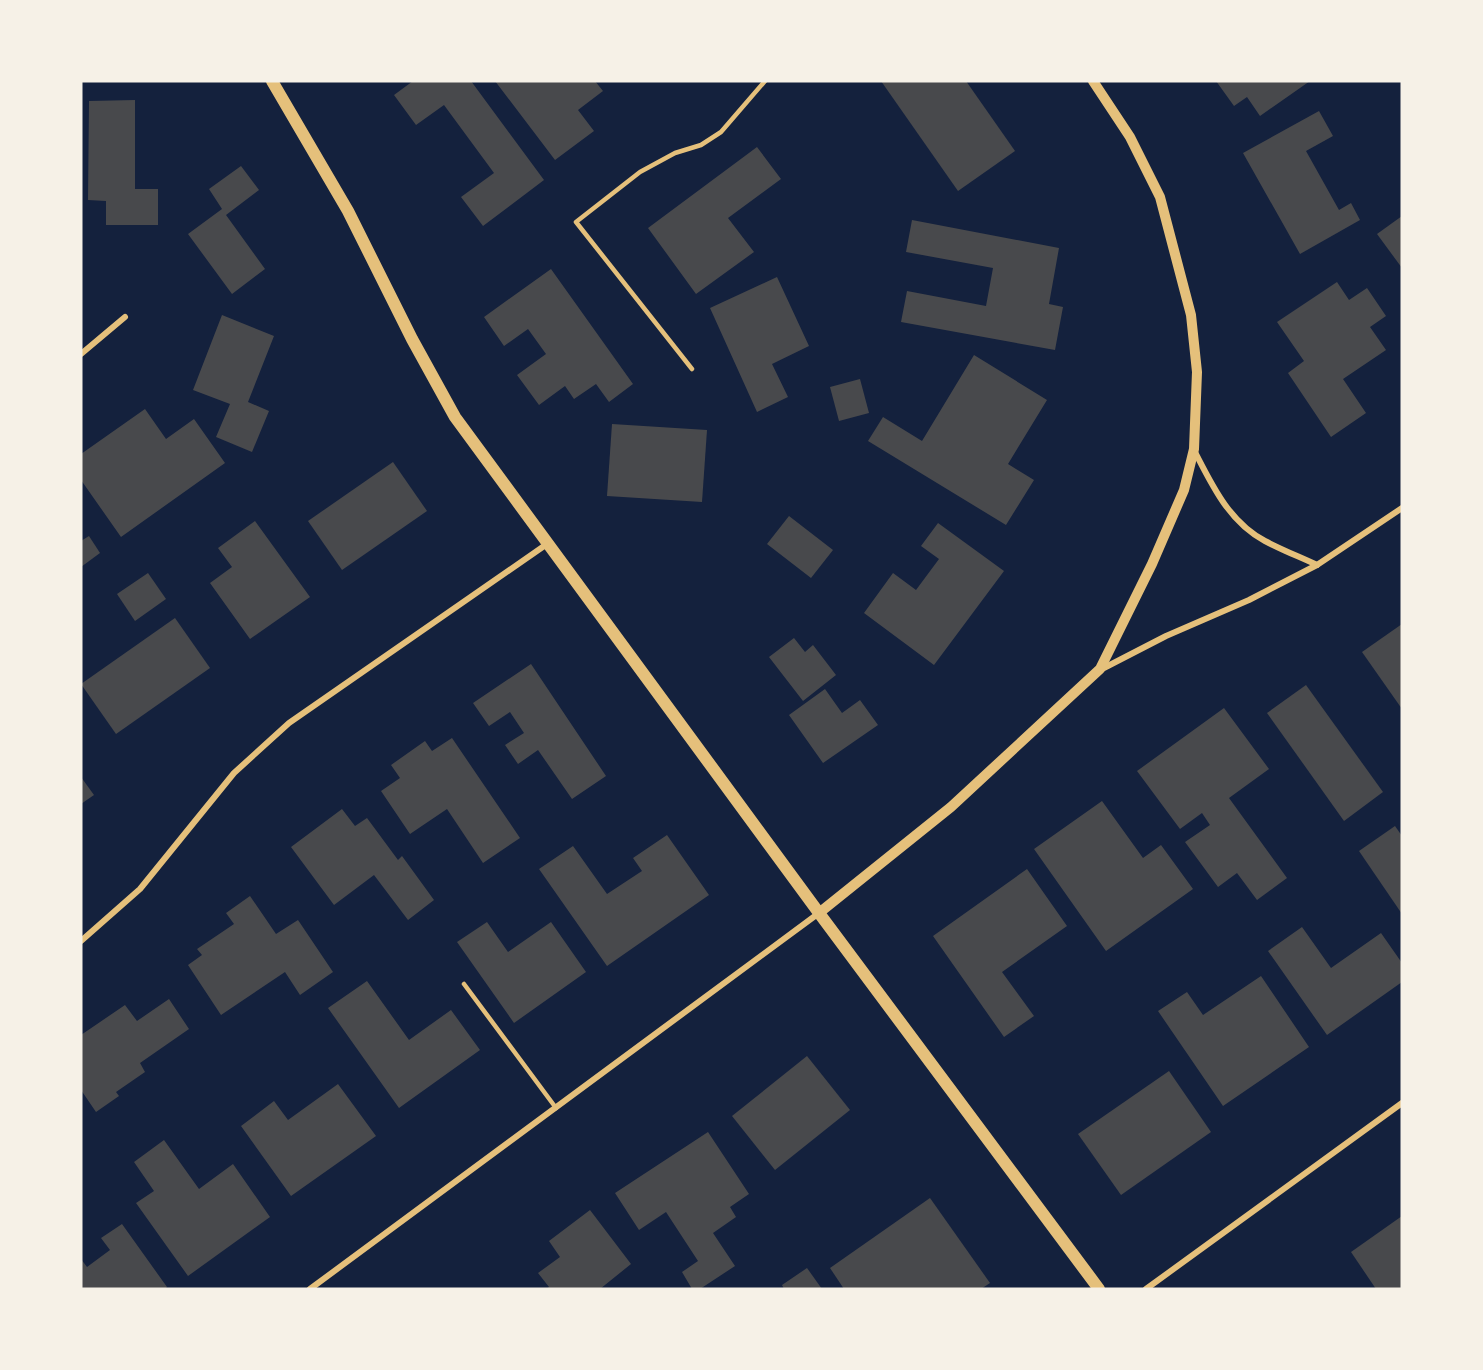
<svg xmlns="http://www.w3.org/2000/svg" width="1483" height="1370" viewBox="0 0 1483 1370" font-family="'Titillium Web',sans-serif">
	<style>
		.building { fill: #48494c }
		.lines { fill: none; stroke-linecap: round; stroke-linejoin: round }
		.service { stroke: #e5c07b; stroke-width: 4.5 }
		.minor { stroke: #e5c07b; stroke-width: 6 }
		.tertiary { stroke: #e5c07b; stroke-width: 10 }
		.secondary { stroke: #e5c07b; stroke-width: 12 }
	</style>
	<rect width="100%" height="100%" fill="#14213d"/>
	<g class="building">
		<path d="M413,81H471L544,180L483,226L461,197L494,173L444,105L416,125L394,95Z"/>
		<path d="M495,81H595L603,91L578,110L594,131L555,160Z"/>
		<path d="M881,81H966L1015,151L958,191Z"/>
		<path d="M1216,81H1310L1260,116L1247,97L1234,106Z"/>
		<path d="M135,100V189H158V225H106V201L88,200L89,101Z"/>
		<path d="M1319,111L1333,136L1306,151L1339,210L1351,203L1360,220L1300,254L1243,153Z"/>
		<path d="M757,147L781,179L728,218L754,252L696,294L648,228Z"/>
		<path d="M241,166L259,190L226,215L265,269L232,294L188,234L222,209L209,189Z"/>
		<path d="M1402,216V268L1377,234Z"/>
		<path d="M912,220L1059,248L1049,304L1063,307L1055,350L901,322L907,291L986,306L993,268L906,252Z"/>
		<path d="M551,269L633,384L609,402L596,384L574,399L565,386L539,405L517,375L546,354L528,329L504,346L484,317Z"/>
		<path d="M777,277L809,346L772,364L788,397L757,412L710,308Z"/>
		<path d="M1337,282L1349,300L1367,288L1386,316L1370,327L1386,350L1343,379L1366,413L1331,437L1288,373L1304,361L1277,322Z"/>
		<path d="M222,315L274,336L248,402L269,411L252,452L216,437L230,404L193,390Z"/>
		<path d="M974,355L1047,400L1008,464L1034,480L1006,525L868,441L883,417L922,441Z"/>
		<path d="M860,379L869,413L839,421L830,387Z"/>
		<path d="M145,409L166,439L194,419L225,463L121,537L81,480V454Z"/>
		<path d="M612,424L707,430L702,502L607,496Z"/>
		<path d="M393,462L427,511L342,570L308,521Z"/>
		<path d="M789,516L833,550L811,578L767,544Z"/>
		<path d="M255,521L310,597L250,639L210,583L232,567L218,548Z"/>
		<path d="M938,523L1004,571L934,665L864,613L893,573L916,590L939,559L921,546Z"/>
		<path d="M89,536L100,553L81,567V541Z"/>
		<path d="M148,573L166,599L135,621L117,594Z"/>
		<path d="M175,618L210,668L116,734L81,684Z"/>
		<path d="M1402,624V709L1362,652Z"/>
		<path d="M794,638L805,652L813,645L836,675L803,701L769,657Z"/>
		<path d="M531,664L606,776L572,799L538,750L518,764L505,745L524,733L510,712L489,726L473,703Z"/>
		<path d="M1306,685L1383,792L1344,821L1267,713Z"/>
		<path d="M825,689L842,713L860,700L878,725L823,763L789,715Z"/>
		<path d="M1224,708L1269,769L1229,798L1287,878L1257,900L1237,873L1218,887L1185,842L1210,825L1202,813L1180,829L1137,771Z"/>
		<path d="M452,738L520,838L483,863L447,809L410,834L381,791L400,778L391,765L425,741L432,751Z"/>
		<path d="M81,777L94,795L81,804Z"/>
		<path d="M1102,801L1143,858L1161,845L1193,889L1106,951L1034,849Z"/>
		<path d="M342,809L355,826L367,818L398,860L402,856L434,900L408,920L374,875L334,905L291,847Z"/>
		<path d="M1395,826L1402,836V914L1359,851Z"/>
		<path d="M667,835L709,895L607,966L539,869L573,846L607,894L642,871L633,858Z"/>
		<path d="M1027,869L1067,926L1002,972L1034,1016L1004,1037L933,936Z"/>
		<path d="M250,896L276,934L298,920L333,972L300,995L285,972L221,1015L188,965L202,955L197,949L234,924L226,913Z"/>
		<path d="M487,922L508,952L551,922L586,972L514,1023L457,942Z"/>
		<path d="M1302,927L1331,968L1381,933L1402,963V982L1327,1035L1268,951Z"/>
		<path d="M1261,976L1309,1047L1223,1106L1158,1011L1187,992L1203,1015Z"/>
		<path d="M367,981L409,1040L451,1010L480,1050L399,1108L328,1008Z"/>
		<path d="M169,999L189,1029L140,1063L145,1072L116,1092L119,1096L96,1112L81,1090V1035L125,1005L137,1021Z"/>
		<path d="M807,1056L850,1110L775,1170L732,1116Z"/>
		<path d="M1169,1071L1211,1132L1121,1195L1078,1134Z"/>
		<path d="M338,1084L376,1136L291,1196L241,1126L274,1101L288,1120Z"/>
		<path d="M708,1132L749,1194L730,1207L736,1217L713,1233L735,1266L700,1289H692L682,1272L698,1261L666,1212L639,1230L615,1193Z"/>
		<path d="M164,1140L199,1189L233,1164L270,1217L188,1276L136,1203L154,1191L134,1162Z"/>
		<path d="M930,1198L990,1283L981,1289H844L830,1268Z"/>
		<path d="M590,1210L631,1264L600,1289H546L549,1287L538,1273L560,1257L549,1241Z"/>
		<path d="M1402,1216V1289H1376L1351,1252Z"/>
		<path d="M122,1224L167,1287L165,1289H81V1259L87,1267L110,1250L101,1238Z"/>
		<path d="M807,1268L822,1289H784L782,1285Z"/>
	</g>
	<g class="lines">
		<g class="service">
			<path d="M692,369L576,222L640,172L675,153L701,145L721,132L765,81"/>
			<path d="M464,984L556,1108"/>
		</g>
		<g class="minor">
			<path d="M81,354L125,317"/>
			<path d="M1194,450C1212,485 1229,522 1265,541C1282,550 1300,557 1317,565"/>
			<path d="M1102,669L1166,636L1249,600L1317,565L1402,508"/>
			<path d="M81,941L140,889L234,773L289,723L547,544"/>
			<path d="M310,1289L819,913"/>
			<path d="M1146,1289L1402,1103"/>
		</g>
		<path class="tertiary" d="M819,913L951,807L1100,669L1152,564L1184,490L1194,449L1197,372L1191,315L1160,197L1130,137L1093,81"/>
		<path class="secondary" d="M272,81L348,211L412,339L455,417L819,913L1099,1289"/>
	</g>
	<rect width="1483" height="1370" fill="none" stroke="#f6f1e7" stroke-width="165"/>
</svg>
